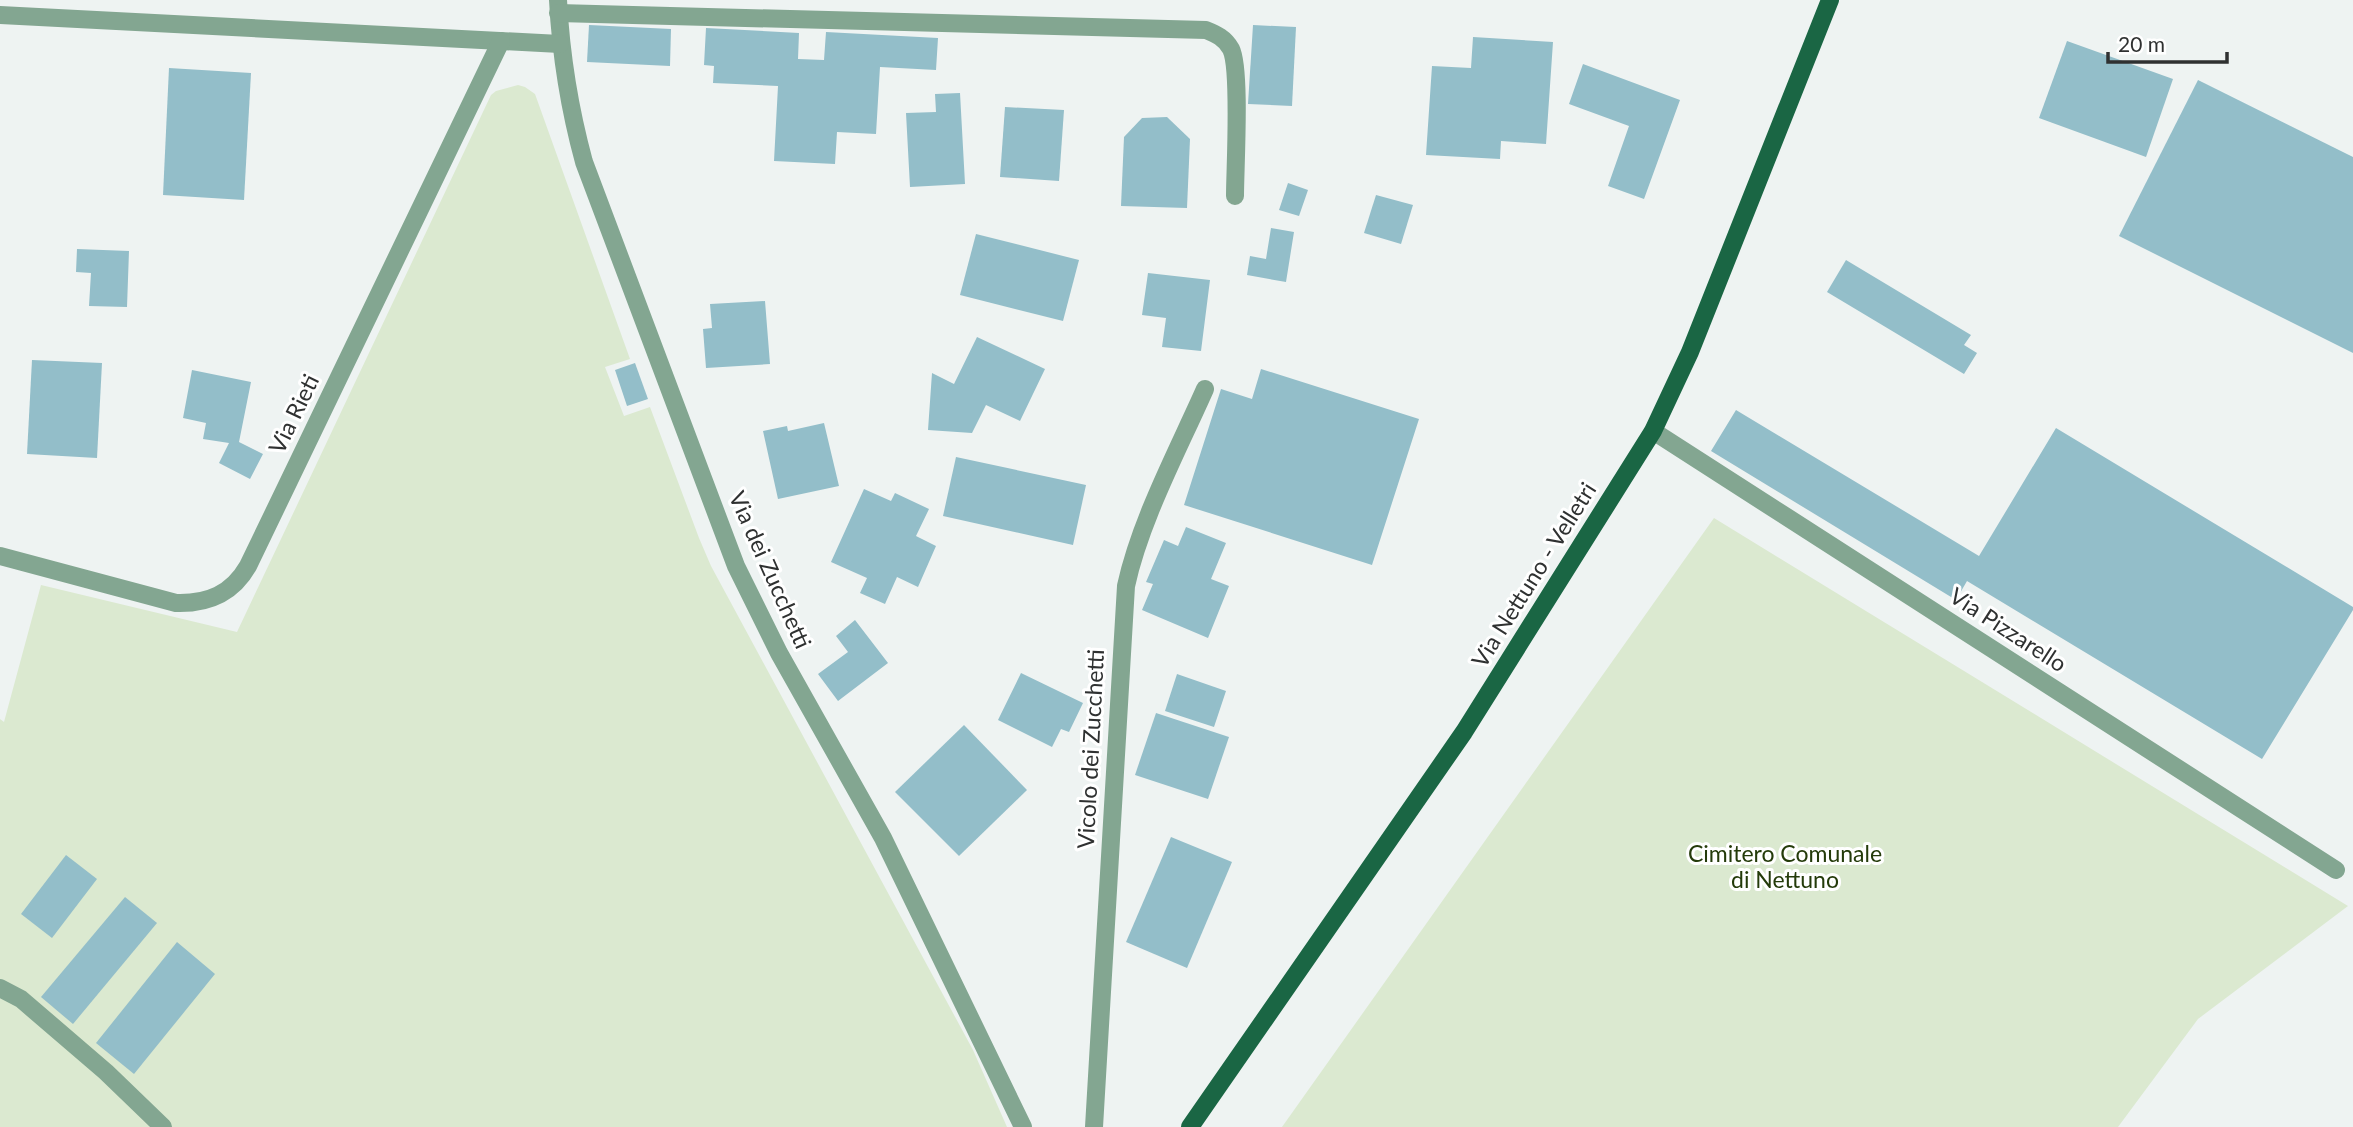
<svg xmlns="http://www.w3.org/2000/svg" width="2353" height="1127" viewBox="0 0 2353 1127" font-family="Lato,sans-serif">
	<style>
		.green { fill: #dbe9d0 }
		.building { fill: #93bec9 }
		.lines { fill: none; stroke-linecap: round; stroke-linejoin: round }
		.minor { stroke: #83a691; stroke-width: 18 }
		.major { stroke: #1a6644; stroke-width: 18 }
		.labels { text-anchor: middle; stroke-width: 6; stroke-linejoin: round; paint-order: stroke }
		.street-label { font-size: 23px; fill: #2f3131; stroke: #fff }
		.park-label { font-size: 23px; fill: #243b0a; stroke: #fff }
	</style>
	<rect width="100%" height="100%" fill="#eef3f2"/>
	<g class="green">
		<path d="M518,85L525,87L535,94L630,359L605,367L624,416L650,407L699,538L711,566L973,1050L1007,1127H0V719L4,722L41,585L237,632L491,95L496,91Z"/>
		<path d="M1714,518L2348,906L2198,1019L2118,1127H1282Z"/>
	</g>
	<g class="building">
		<path d="M589,25L671,29L670,66L587,62Z"/>
		<path d="M1253,25L1296,27L1292,106L1248,104Z"/>
		<path d="M706,28L799,33L798,59L824,60L826,32L938,38L936,70L880,67L876,134L837,132L835,164L774,161L778,86L713,83L714,66L704,65Z"/>
		<path d="M1473,37L1553,42L1546,144L1501,141L1500,159L1426,155L1432,66L1471,68Z"/>
		<path d="M2067,41L2173,79L2146,157L2039,118Z"/>
		<path d="M1583,64L1680,100L1644,199L1608,186L1629,126L1569,104Z"/>
		<path d="M169,68L251,73L244,200L163,195Z"/>
		<path d="M2198,80L2353,157V353L2119,236Z"/>
		<path d="M960,93L965,184L910,187L906,113L936,112L935,94Z"/>
		<path d="M1005,107L1064,110L1059,181L1000,177Z"/>
		<path d="M1167,117L1190,139L1187,208L1121,206L1124,137L1142,118Z"/>
		<path d="M1288,183L1308,190L1299,216L1279,210Z"/>
		<path d="M1376,195L1413,205L1401,244L1364,233Z"/>
		<path d="M1271,228L1294,232L1286,282L1247,275L1250,256L1266,259Z"/>
		<path d="M976,234L1079,260L1063,321L960,295Z"/>
		<path d="M77,249L129,251L127,307L89,306L91,273L76,272Z"/>
		<path d="M1846,260L1971,335L1964,345L1977,353L1964,374L1827,292Z"/>
		<path d="M1148,273L1210,280L1201,351L1162,347L1166,318L1142,315Z"/>
		<path d="M765,301L770,364L706,368L703,329L712,328L710,304Z"/>
		<path d="M977,337L1045,369L1020,421L986,405L972,433L928,430L932,373L954,384Z"/>
		<path d="M32,360L102,363L97,458L27,454Z"/>
		<path d="M635,363L648,399L627,406L615,370Z"/>
		<path d="M1261,369L1419,419L1372,565L1184,505L1221,389L1252,399Z"/>
		<path d="M192,370L251,382L239,442L263,454L250,479L219,463L229,443L203,439L206,423L183,418Z"/>
		<path d="M1736,410L1979,556L2056,428L2353,607V610L2262,759L1967,581L1956,600L1711,451Z"/>
		<path d="M824,423L839,486L778,499L763,431L787,426L788,431Z"/>
		<path d="M956,457L1086,485L1073,545L943,516Z"/>
		<path d="M864,489L891,501L895,493L929,509L916,536L936,546L918,587L897,577L885,604L860,593L867,578L831,562Z"/>
		<path d="M1186,527L1226,543L1211,579L1229,586L1208,638L1142,610L1153,584L1146,582L1164,540L1178,546Z"/>
		<path d="M855,620L888,663L838,701L818,674L848,652L836,636Z"/>
		<path d="M1021,673L1083,703L1069,732L1061,729L1052,747L998,720Z"/>
		<path d="M1177,674L1226,691L1214,727L1165,711Z"/>
		<path d="M1156,713L1229,737L1208,799L1135,775Z"/>
		<path d="M964,725L1027,790L959,856L895,792Z"/>
		<path d="M1171,837L1232,862L1187,968L1126,942Z"/>
		<path d="M66,855L97,879L52,938L21,914Z"/>
		<path d="M125,897L157,923L73,1024L41,997Z"/>
		<path d="M177,942L215,974L134,1074L96,1043Z"/>
	</g>
	<g class="lines">
		<g class="minor">
			<path d="M558,0C561,57 569,107 584,162L736,566L779,653L883,838L1023,1127"/>
			<path d="M558,13L1206,30C1216,34 1225,38 1231,49C1241,69 1235,168 1235,196"/>
			<path d="M0,15L560,44"/>
			<path d="M1653,431L2336,870"/>
			<path d="M0,556L176,603C208,604 232,594 248,566L501,41"/>
			<path d="M0,988L21,999L106,1072L163,1127"/>
			<path d="M1094,1127L1126,586C1140,521 1178,450 1205,389"/>
		</g>
		<path class="major" d="M1190,1127L1464,732L1653,431L1690,352L1830,0"/>
	</g>
	<g class="labels">
		<g class="street-label">
			<text transform="translate(294 414) rotate(-64)" y="8">Via Rieti</text>
			<text transform="translate(770 570) rotate(66)" y="8">Via dei Zucchetti</text>
			<text transform="translate(1534 575) rotate(-58)" y="8">Via Nettuno - Velletri</text>
			<text transform="translate(2008 630) rotate(33)" y="8">Via Pizzarello</text>
			<text transform="translate(1091 749) rotate(-87)" y="8">Vicolo dei Zucchetti</text>
		</g>
		<g class="park-label">
			<text x="1785" y="862">Cimitero Comunale<tspan x="1785" dy="26">di Nettuno</tspan></text>
		</g>
	</g>
	<path d="M2108 52v10h119v-10" fill="none" stroke="#2f3131" stroke-width="3.5"/>
	<text x="2118" y="52" font-size="21" fill="#2f3131" stroke="#ffffff" stroke-width="5" paint-order="stroke">20 m</text>
</svg>
